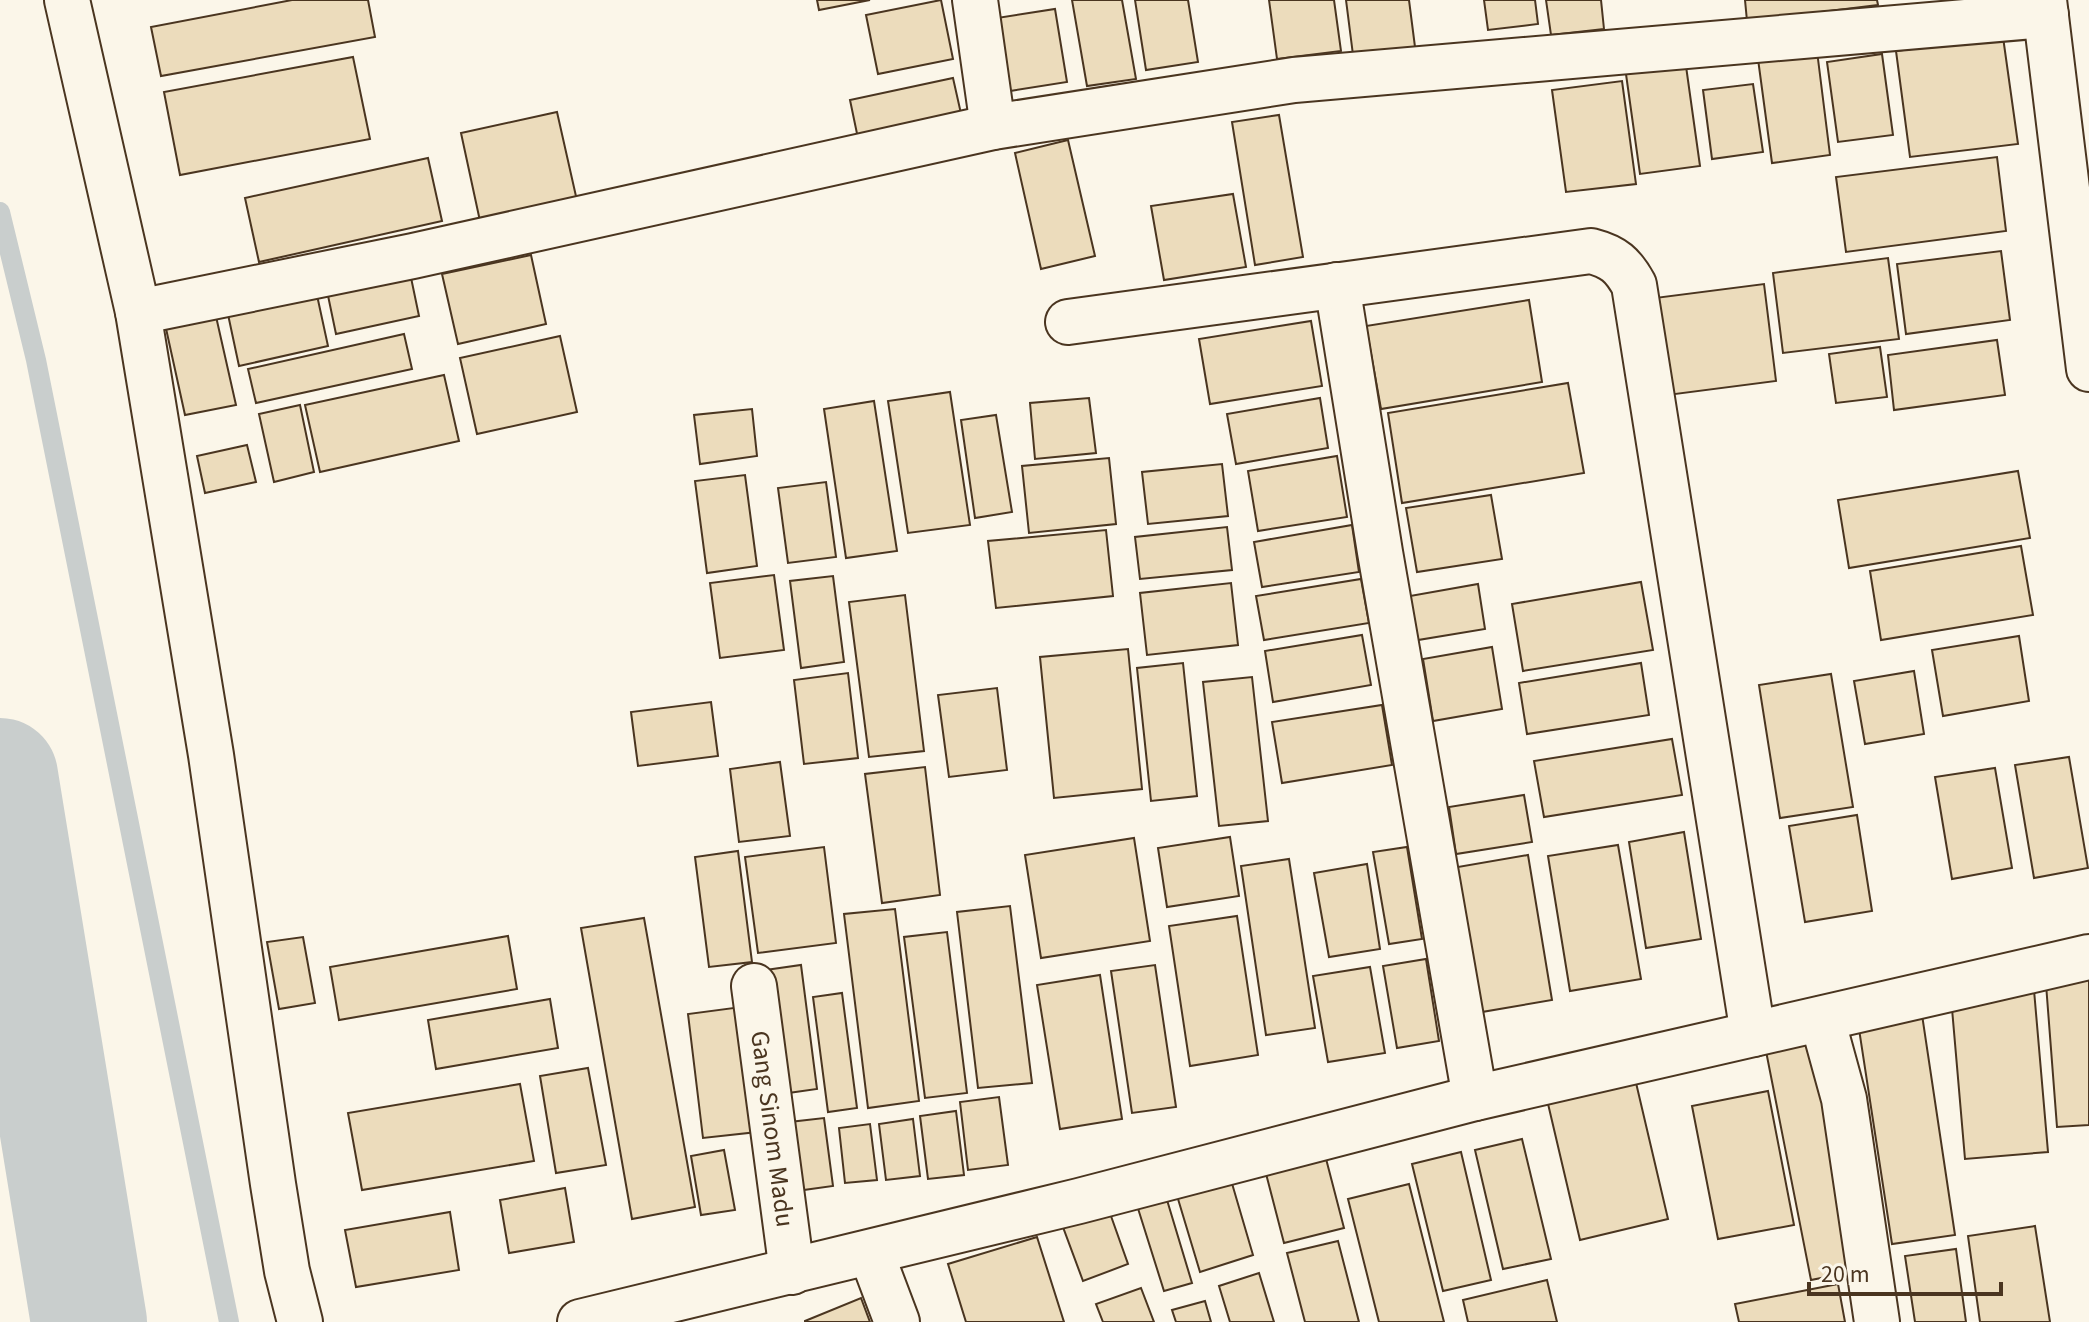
<svg xmlns="http://www.w3.org/2000/svg" width="2089" height="1322" viewBox="0 0 2089 1322" font-family="'Source Sans 3',sans-serif">
	<style>
		.lines { fill: none; stroke-linecap: round; stroke-linejoin: round }
		.stream { stroke: #c9cecd; stroke-width: 20 }
		.river { stroke: #c9cecd; stroke-width: 116 }
		.building { fill: #ecdcbc; stroke: #4a3520; stroke-width: 2 }
		.street-casing { stroke: #4a3520; stroke-width: 48 }
		.street { stroke: #fbf6e9; stroke-width: 44 }
		.labels { text-anchor: middle; stroke-width: 6; stroke-linejoin: round; paint-order: stroke }
		.street-label { font-size: 26px; fill: #4a3520; stroke: #fbf6e9 }
	</style>
	<rect width="100%" height="100%" fill="#fbf6e9"/>
	<g class="lines">
		<path class="stream" d="M0,212L36,360L229,1322"/>
		<path class="river" d="M0,776L89,1322"/>
	</g>
	<g class="building">
		<path d="M292,0H368L375,37L161,76L151,27Z"/>
		<path d="M817,0H870L819,10Z"/>
		<path d="M941,0L953,59L878,74L866,15Z"/>
		<path d="M1072,0H1122L1136,79L1087,86Z"/>
		<path d="M1135,0H1188L1198,62L1146,70Z"/>
		<path d="M1269,0H1334L1341,51L1277,59Z"/>
		<path d="M1346,0H1409L1415,47L1353,55Z"/>
		<path d="M1484,0H1535L1538,24L1488,30Z"/>
		<path d="M1546,0H1601L1604,29L1551,35Z"/>
		<path d="M1745,0H1877L1878,5L1747,21Z"/>
		<path d="M1055,9L1067,82L1010,91L997,18Z"/>
		<path d="M2003,37L2018,144L1910,157L1896,51Z"/>
		<path d="M1817,51L1830,155L1772,163L1758,59Z"/>
		<path d="M1882,54L1893,135L1838,142L1827,62Z"/>
		<path d="M353,57L370,139L180,175L164,92Z"/>
		<path d="M1685,59L1700,166L1640,174L1625,67Z"/>
		<path d="M953,78L964,127L860,148L850,100Z"/>
		<path d="M1622,81L1636,184L1566,192L1552,90Z"/>
		<path d="M1753,84L1763,152L1712,159L1703,90Z"/>
		<path d="M557,112L580,214L483,235L461,133Z"/>
		<path d="M1279,115L1303,257L1255,265L1232,122Z"/>
		<path d="M1068,140L1095,256L1041,269L1015,153Z"/>
		<path d="M1997,157L2006,231L1846,252L1836,177Z"/>
		<path d="M428,158L442,221L259,262L245,198Z"/>
		<path d="M1233,194L1246,267L1164,280L1151,206Z"/>
		<path d="M2001,251L2010,320L1906,334L1897,264Z"/>
		<path d="M531,255L546,324L458,344L442,274Z"/>
		<path d="M1888,258L1899,339L1783,353L1773,273Z"/>
		<path d="M409,268L419,316L336,334L326,286Z"/>
		<path d="M1764,284L1776,381L1660,396L1647,299Z"/>
		<path d="M315,286L328,346L239,366L226,305Z"/>
		<path d="M1529,300L1542,382L1381,409L1366,326Z"/>
		<path d="M215,312L236,405L185,415L165,324Z"/>
		<path d="M1311,321L1322,386L1210,404L1199,339Z"/>
		<path d="M404,334L412,369L256,403L248,369Z"/>
		<path d="M560,336L577,412L477,434L460,358Z"/>
		<path d="M1997,340L2005,395L1894,410L1888,355Z"/>
		<path d="M1880,347L1887,397L1836,403L1829,354Z"/>
		<path d="M444,375L459,441L320,472L305,405Z"/>
		<path d="M1568,383L1584,473L1402,503L1388,413Z"/>
		<path d="M950,392L970,525L908,533L888,401Z"/>
		<path d="M1089,398L1096,453L1035,459L1030,403Z"/>
		<path d="M1320,398L1328,448L1236,464L1227,414Z"/>
		<path d="M874,401L897,551L846,558L824,409Z"/>
		<path d="M300,405L314,472L274,482L259,414Z"/>
		<path d="M752,409L757,456L700,464L694,415Z"/>
		<path d="M996,415L1012,512L975,518L961,420Z"/>
		<path d="M247,445L256,482L205,493L197,456Z"/>
		<path d="M1337,456L1347,517L1258,531L1248,471Z"/>
		<path d="M1109,458L1116,524L1029,533L1022,466Z"/>
		<path d="M1222,464L1228,516L1148,524L1142,472Z"/>
		<path d="M2018,471L2030,538L1849,568L1838,500Z"/>
		<path d="M745,475L757,566L707,573L695,481Z"/>
		<path d="M826,482L836,557L788,563L778,488Z"/>
		<path d="M1491,495L1502,559L1417,572L1406,508Z"/>
		<path d="M1352,525L1359,572L1262,587L1254,542Z"/>
		<path d="M1227,527L1232,570L1140,579L1135,537Z"/>
		<path d="M1106,530L1113,596L996,608L988,541Z"/>
		<path d="M2021,546L2033,615L1881,640L1870,571Z"/>
		<path d="M774,575L784,650L720,658L710,583Z"/>
		<path d="M833,576L844,662L801,668L790,581Z"/>
		<path d="M1361,579L1369,623L1264,640L1256,596Z"/>
		<path d="M1641,582L1653,650L1523,671L1512,604Z"/>
		<path d="M1231,583L1238,645L1147,655L1140,593Z"/>
		<path d="M1478,584L1485,629L1418,640L1410,596Z"/>
		<path d="M905,595L924,751L869,757L849,602Z"/>
		<path d="M1362,635L1371,685L1273,702L1265,651Z"/>
		<path d="M2019,636L2029,701L1943,716L1932,650Z"/>
		<path d="M1492,647L1502,709L1433,721L1423,659Z"/>
		<path d="M1128,649L1142,789L1054,798L1040,657Z"/>
		<path d="M1183,663L1197,796L1151,801L1137,668Z"/>
		<path d="M1641,663L1649,715L1527,734L1519,683Z"/>
		<path d="M1914,671L1924,734L1865,744L1854,681Z"/>
		<path d="M848,673L858,758L804,764L794,680Z"/>
		<path d="M1831,674L1853,807L1780,818L1759,685Z"/>
		<path d="M1252,677L1268,821L1219,826L1203,682Z"/>
		<path d="M997,688L1007,770L949,777L938,695Z"/>
		<path d="M711,702L718,756L638,766L631,712Z"/>
		<path d="M1382,705L1392,765L1282,783L1272,722Z"/>
		<path d="M1672,739L1682,795L1544,817L1534,761Z"/>
		<path d="M2069,757L2088,868L2034,878L2015,765Z"/>
		<path d="M780,762L790,836L739,842L730,769Z"/>
		<path d="M925,767L940,895L882,903L865,774Z"/>
		<path d="M1995,768L2012,868L1952,879L1935,777Z"/>
		<path d="M1524,795L1532,842L1456,854L1449,807Z"/>
		<path d="M1857,815L1872,911L1805,922L1789,826Z"/>
		<path d="M1684,832L1701,939L1646,948L1629,842Z"/>
		<path d="M1230,837L1239,896L1167,907L1158,848Z"/>
		<path d="M1134,838L1150,941L1041,958L1025,855Z"/>
		<path d="M1618,845L1641,979L1570,991L1548,856Z"/>
		<path d="M824,847L836,943L758,953L745,857Z"/>
		<path d="M1407,847L1422,939L1389,944L1373,852Z"/>
		<path d="M738,851L752,962L709,967L695,857Z"/>
		<path d="M1528,855L1552,1000L1476,1013L1452,868Z"/>
		<path d="M1289,859L1315,1028L1266,1035L1241,866Z"/>
		<path d="M1367,864L1380,949L1329,957L1314,873Z"/>
		<path d="M1010,906L1032,1083L978,1088L957,912Z"/>
		<path d="M895,909L919,1101L868,1108L844,914Z"/>
		<path d="M1237,916L1258,1055L1190,1066L1169,926Z"/>
		<path d="M644,918L695,1207L632,1219L581,928Z"/>
		<path d="M947,932L967,1093L925,1098L904,937Z"/>
		<path d="M508,936L517,989L339,1020L330,967Z"/>
		<path d="M303,937L315,1003L279,1009L267,942Z"/>
		<path d="M1426,959L1439,1041L1397,1048L1383,966Z"/>
		<path d="M801,965L817,1089L774,1095L758,971Z"/>
		<path d="M1155,965L1176,1107L1132,1113L1111,971Z"/>
		<path d="M1370,967L1385,1053L1328,1062L1313,976Z"/>
		<path d="M2089,968V1125L2057,1127L2045,971Z"/>
		<path d="M1100,975L1122,1119L1060,1129L1037,985Z"/>
		<path d="M2034,990L2048,1152L1965,1159L1951,997Z"/>
		<path d="M842,993L857,1108L828,1112L813,997Z"/>
		<path d="M550,999L558,1048L436,1069L428,1020Z"/>
		<path d="M741,1007L757,1132L703,1138L688,1014Z"/>
		<path d="M1921,1008L1955,1235L1892,1244L1857,1016Z"/>
		<path d="M1814,1036L1861,1270L1811,1280L1765,1046Z"/>
		<path d="M588,1068L606,1165L556,1173L540,1076Z"/>
		<path d="M1633,1070L1668,1219L1580,1240L1545,1091Z"/>
		<path d="M520,1084L534,1161L362,1190L348,1113Z"/>
		<path d="M1768,1091L1794,1225L1718,1239L1692,1106Z"/>
		<path d="M999,1097L1008,1165L968,1170L960,1102Z"/>
		<path d="M956,1111L964,1175L928,1179L920,1116Z"/>
		<path d="M824,1118L833,1186L789,1192L781,1123Z"/>
		<path d="M913,1119L920,1176L886,1180L879,1124Z"/>
		<path d="M870,1124L877,1180L845,1183L839,1128Z"/>
		<path d="M1522,1139L1551,1259L1503,1269L1475,1150Z"/>
		<path d="M724,1150L735,1210L701,1215L691,1156Z"/>
		<path d="M1324,1151L1344,1228L1284,1243L1264,1166Z"/>
		<path d="M1461,1152L1491,1280L1443,1291L1412,1164Z"/>
		<path d="M1226,1163L1253,1255L1200,1272L1172,1179Z"/>
		<path d="M1409,1184L1444,1322H1379L1348,1199Z"/>
		<path d="M565,1188L574,1242L509,1253L500,1200Z"/>
		<path d="M1164,1190L1192,1283L1164,1291L1135,1199Z"/>
		<path d="M1106,1202L1128,1264L1083,1281L1060,1219Z"/>
		<path d="M450,1212L459,1270L356,1287L345,1230Z"/>
		<path d="M2035,1226L2050,1322H1980L1968,1236Z"/>
		<path d="M1037,1237L1064,1322H966L948,1264Z"/>
		<path d="M1338,1241L1359,1322H1305L1287,1253Z"/>
		<path d="M1956,1249L1966,1322H1915L1905,1256Z"/>
		<path d="M1259,1273L1274,1322H1230L1219,1286Z"/>
		<path d="M1547,1280L1557,1322H1468L1463,1300Z"/>
		<path d="M1838,1284L1845,1322H1739L1735,1304Z"/>
		<path d="M1141,1288L1154,1322H1103L1096,1304Z"/>
		<path d="M861,1298L870,1322H805V1321Z"/>
		<path d="M1205,1301L1211,1322H1176L1172,1310Z"/>
	</g>
	<g class="lines">
		<g class="street-casing">
			<g id="street">
				<path d="M67,0L138,312L211,755L273,1184L287,1271L300,1322"/>
				<path d="M975,0L993,127"/>
				<path d="M2044,0L2089,369"/>
				<path d="M1337,285L1380,552L1475,1098"/>
				<path d="M138,312L413,256L993,127L1294,80L2046,15"/>
				<path d="M1068,322L1591,251C1614,257 1623,265 1634,285L1753,1034"/>
				<path id="s1" d="M754,986L792,1272"/>
				<path d="M1822,1019L1844,1099L1877,1322"/>
				<path d="M871,1253L897,1322"/>
				<path d="M580,1322L1079,1201L1475,1098L2089,957"/>
			</g>
		</g>
		<use href="#street" class="street"/>
	</g>
	<g class="labels">
		<g class="street-label">
			<text dy="9" stroke="none"><textPath href="#s1" startOffset="144">Gang Sinom Madu</textPath></text>
		</g>
	</g>
	<path d="M1809 1282v12h192v-12" fill="none" stroke="#4a3520" stroke-width="4"/>
	<text x="1821" y="1282" font-size="24" fill="#4a3520" stroke="#fbf6e9" stroke-width="6" paint-order="stroke">20 m</text>
</svg>
